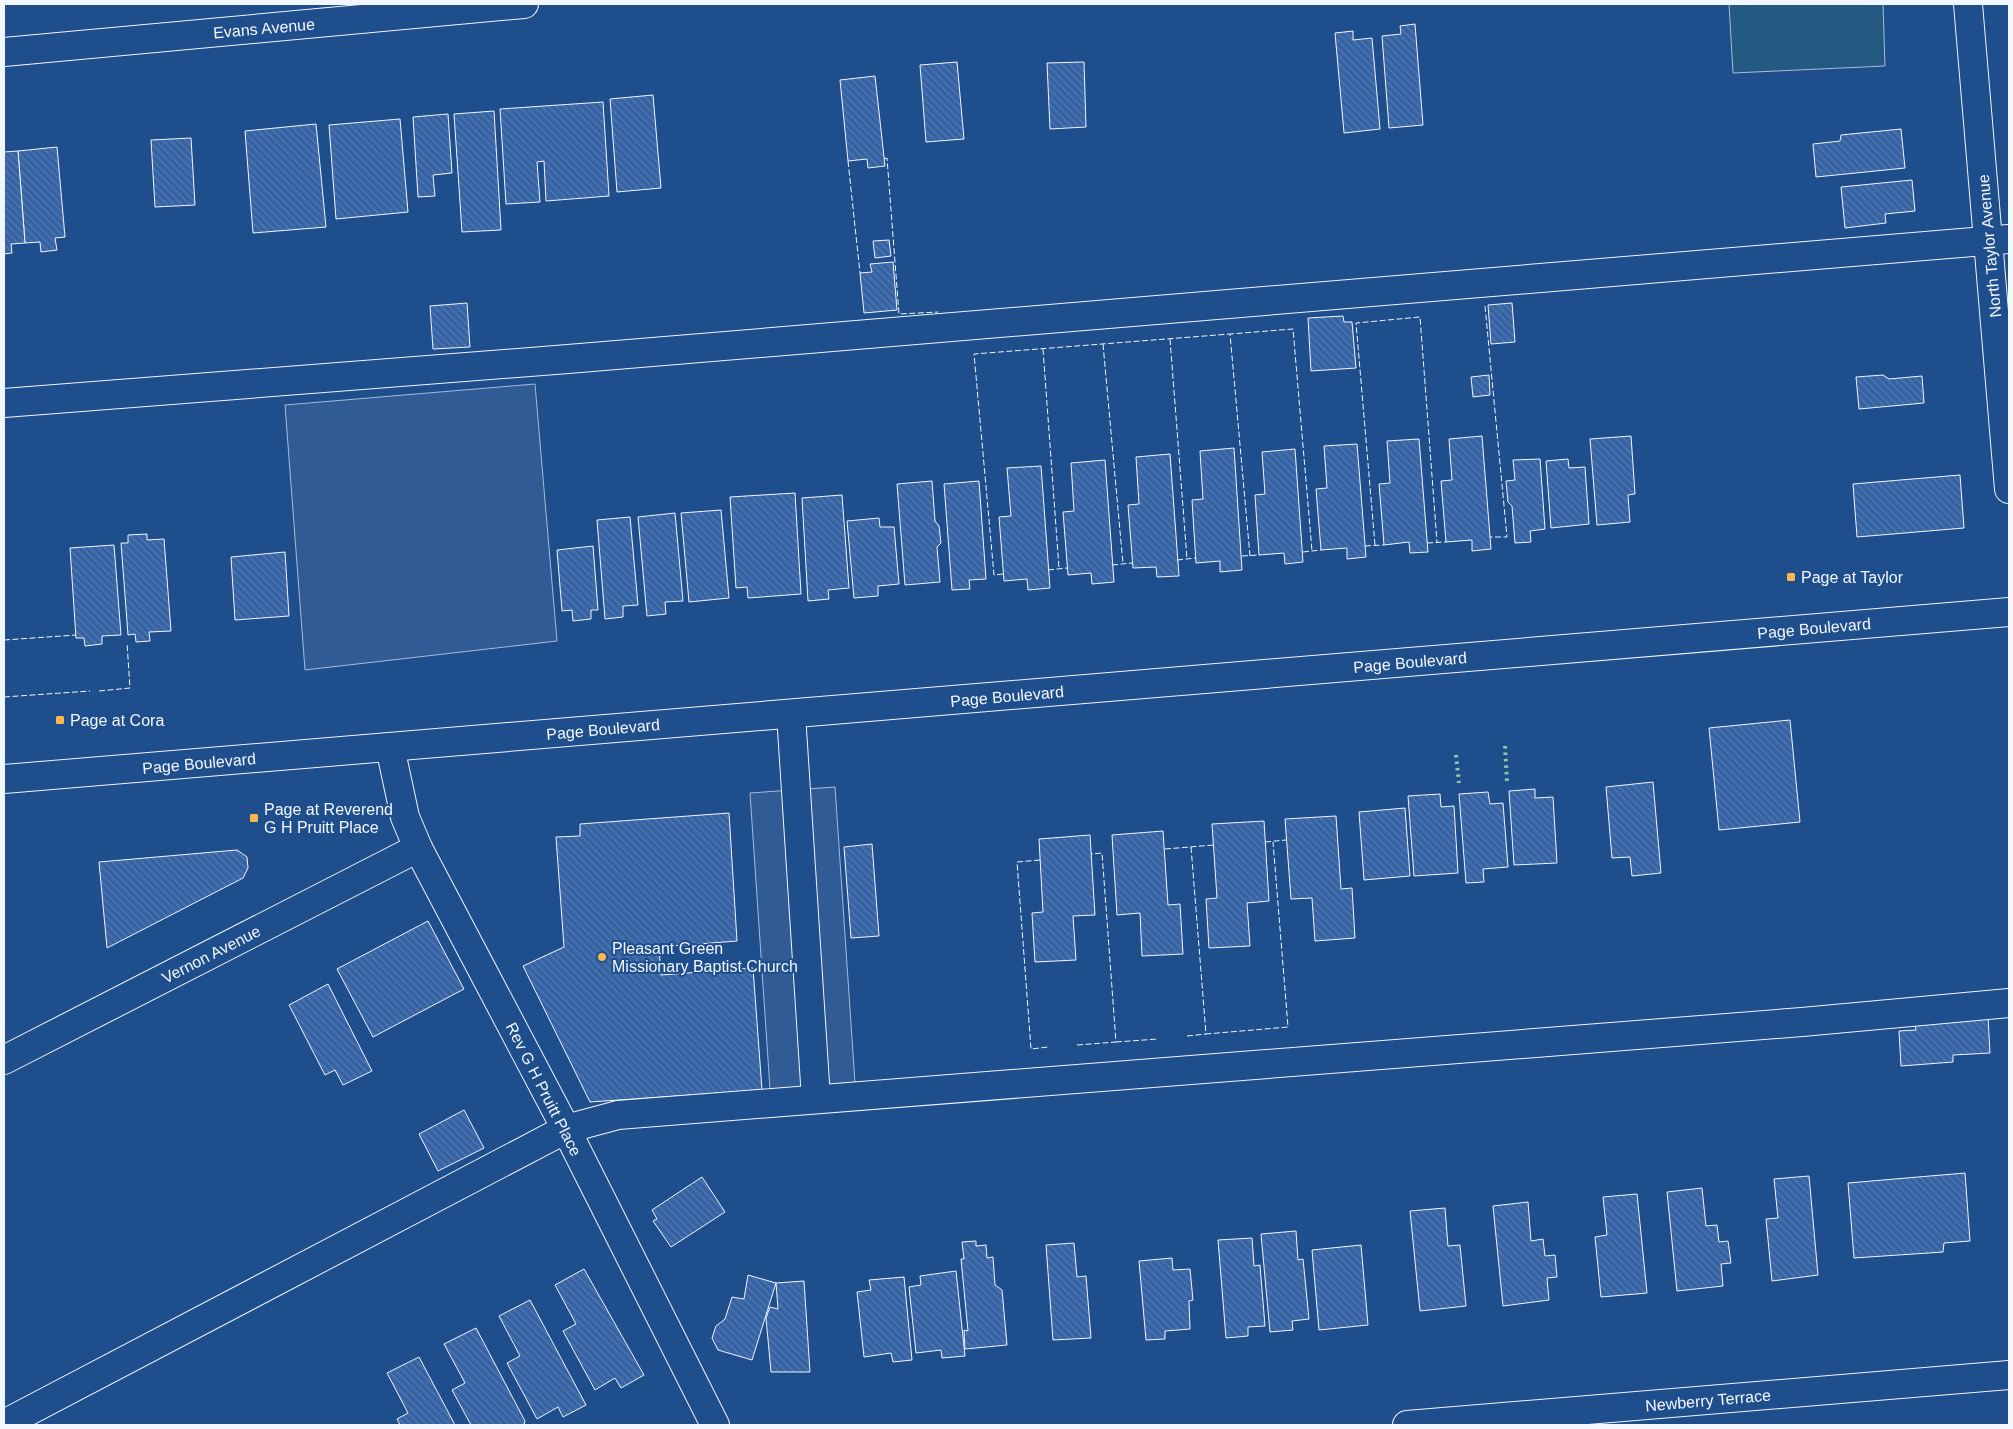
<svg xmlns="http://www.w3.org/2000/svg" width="2013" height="1429" viewBox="0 0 2013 1429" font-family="Arial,sans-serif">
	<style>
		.garden { fill: #245a82; stroke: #a8bbd7 }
		.parking { fill: #305b95; stroke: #a8bbd7 }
		.building { fill: url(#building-back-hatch); stroke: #f2f6ff }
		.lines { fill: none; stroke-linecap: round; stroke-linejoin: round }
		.minor-casing { stroke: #f2f6ff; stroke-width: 30 }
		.major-casing { stroke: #f2f6ff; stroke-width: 30 }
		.minor { stroke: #1f4e8c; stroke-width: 28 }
		.major { stroke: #1f4e8c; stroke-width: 28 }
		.hedge { stroke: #97c8a6; stroke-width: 4; stroke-dasharray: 2.5 4; stroke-linecap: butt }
		.fence { stroke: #f2f6ff; stroke-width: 1; stroke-dasharray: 6 2.5; stroke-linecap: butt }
		.poi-dot { fill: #ffb74d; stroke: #1f4e8c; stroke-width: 2 }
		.labels { text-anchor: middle; stroke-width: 4; stroke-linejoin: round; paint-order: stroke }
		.street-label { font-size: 16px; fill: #f2f6ff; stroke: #1f4e8c }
		.poi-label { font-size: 16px; fill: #f2f6ff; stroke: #1f4e8c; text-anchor: start }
	</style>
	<defs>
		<pattern id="building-back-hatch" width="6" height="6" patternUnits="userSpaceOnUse" patternTransform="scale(1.25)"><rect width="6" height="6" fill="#3563a3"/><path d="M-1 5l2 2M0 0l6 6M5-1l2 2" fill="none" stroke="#537ab1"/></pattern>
	</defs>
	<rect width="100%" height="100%" fill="#1f4e8c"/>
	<path class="garden" d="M1729,4H1883L1885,66L1733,73Z"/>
	<g class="parking">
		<path d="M535,384L557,641L305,670L285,405Z"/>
		<path d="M835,787L855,1083L770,1089L750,793Z"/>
	</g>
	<g class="building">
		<path d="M1415,24L1423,125L1389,128L1382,36L1401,34L1400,26Z"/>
		<path d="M1353,31V40L1372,38L1380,129L1344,133L1335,33Z"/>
		<path d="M957,62L964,139L926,142L920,65Z"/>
		<path d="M1084,62L1086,127L1050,129L1047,63Z"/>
		<path d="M875,76L885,166L868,168L867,159L848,161L840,80Z"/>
		<path d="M653,95L661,188L617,192L610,99Z"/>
		<path d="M603,102L609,196L546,201L544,161L537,162L540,202L506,204L500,109Z"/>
		<path d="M494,111L501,230L462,232L454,114Z"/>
		<path d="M448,114L452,173L433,175L435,196L418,197L413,117Z"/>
		<path d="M400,119L408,212L336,219L329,125Z"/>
		<path d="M316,124L326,227L253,233L245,131Z"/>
		<path d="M1901,129L1905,168L1816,177L1813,144L1840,141L1841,135Z"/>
		<path d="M191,138L195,205L155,207L151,140Z"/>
		<path d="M57,147L65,237L55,238L57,250L41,252L40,242L25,243L18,151Z"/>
		<path d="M18,151L25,243L11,244L12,253L4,254V152Z"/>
		<path d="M1912,180L1915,211L1885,214L1886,223L1845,228L1841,187Z"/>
		<path d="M889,240L891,256L875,258L873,241Z"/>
		<path d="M893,262L897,310L864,313L860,273L872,272L870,264Z"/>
		<path d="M467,303L470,347L433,349L430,306Z"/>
		<path d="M1512,303L1515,342L1491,344L1488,305Z"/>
		<path d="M1343,316L1344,322H1352L1356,368L1311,371L1308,318Z"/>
		<path d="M1489,375L1490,395L1473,397L1471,377Z"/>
		<path d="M1883,375L1889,379L1922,376L1924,403L1859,409L1856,377Z"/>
		<path d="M1482,436L1491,549L1472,551V540L1446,542L1441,481L1452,480L1449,439Z"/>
		<path d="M1631,436L1635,494L1628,495L1630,522L1597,525L1590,439Z"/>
		<path d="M1419,439L1428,552L1410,553L1409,542L1384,545L1379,484L1390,483L1387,441Z"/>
		<path d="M1357,444L1366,557L1347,559V548L1321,550L1316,489L1327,488L1324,446Z"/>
		<path d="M1234,448L1242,570L1220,572V561L1196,563L1192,500L1203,499L1200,451Z"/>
		<path d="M1295,449L1303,562L1285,564L1284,553L1259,555L1255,495L1265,494L1262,452Z"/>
		<path d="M1170,454L1179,576L1157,577L1156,567L1133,568L1128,505L1139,504L1136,457Z"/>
		<path d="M1540,459L1545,529L1530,531L1531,542L1515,543L1512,506L1508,502L1506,481L1515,480L1513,460Z"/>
		<path d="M1568,459L1569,468L1585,467L1589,524L1551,528L1546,461Z"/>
		<path d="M1105,460L1114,582L1092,584L1091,573L1068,575L1063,512L1074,511L1071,463Z"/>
		<path d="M1041,466L1050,588L1028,590L1027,579L1004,581L999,517L1011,516L1007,468Z"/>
		<path d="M1960,475L1964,528L1857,537L1853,484Z"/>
		<path d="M932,481L935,521L939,526L941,543L937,547L940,582L905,585L897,484Z"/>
		<path d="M979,481L986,579L969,580L970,589L952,590L944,484Z"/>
		<path d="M795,493L801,594L748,598L747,587L736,588L730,497Z"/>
		<path d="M842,495L849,588L828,590L829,599L808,601L802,498Z"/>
		<path d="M721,510L729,598L689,602L681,513Z"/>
		<path d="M675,513L683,601L665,602L666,614L647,616L638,517Z"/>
		<path d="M630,517L638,605L623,606V617L605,619L597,520Z"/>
		<path d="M879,518L880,527H894L899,584L878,586V596L854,598L847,521Z"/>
		<path d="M147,534V540L164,539L171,631L149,632L150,641L136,642L135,634L128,635L121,543H128V535Z"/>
		<path d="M114,545L121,635L102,636V644L85,646L84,638H76L70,548Z"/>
		<path d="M593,546L598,610H591V619L573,621L572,610L562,611L557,550Z"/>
		<path d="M285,552L289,616L235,620L231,557Z"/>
		<path d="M1790,720L1800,822L1719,830L1709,728Z"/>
		<path d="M1653,782L1661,873L1632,876L1630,857L1612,858L1606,787Z"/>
		<path d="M1535,789V798L1553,797L1557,863L1514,865L1509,791Z"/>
		<path d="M1488,792L1490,804L1503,803L1508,867L1483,869L1484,882L1466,883L1459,794Z"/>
		<path d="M1440,794L1441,807L1454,806L1458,873L1414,876L1408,796Z"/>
		<path d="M1405,808L1410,876L1364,880L1359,812Z"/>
		<path d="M729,813L737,941L659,947L661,975L753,968L762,1090L590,1102L523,966L564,947L556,837L580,836V824Z"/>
		<path d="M1336,816L1341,889L1352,888L1355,938L1315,941L1312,898L1291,899L1285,819Z"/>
		<path d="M1264,821L1269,901L1247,903L1250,946L1209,948L1206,899L1217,898L1212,824Z"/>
		<path d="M1163,831L1168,905L1180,904L1183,954L1142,956L1140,913L1117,915L1112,835Z"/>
		<path d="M1090,835L1095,915L1073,916L1076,960L1035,962L1032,913L1043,912L1039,839Z"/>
		<path d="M872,844L879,936L851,938L844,847Z"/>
		<path d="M237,850L247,857L248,868L243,878L107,948L99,862Z"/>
		<path d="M428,921L464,989L373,1037L337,969Z"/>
		<path d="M328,984L372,1071L343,1085L335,1070L325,1075L289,1005Z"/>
		<path d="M1988,1016L1990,1053L1953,1055V1062L1901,1066L1899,1031L1916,1030L1915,1021Z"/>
		<path d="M464,1110L484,1148L438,1171L419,1134Z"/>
		<path d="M1965,1173L1970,1241L1944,1243L1943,1252L1854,1258L1848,1183Z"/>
		<path d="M1809,1176L1818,1275L1772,1281L1766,1219L1778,1218L1774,1179Z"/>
		<path d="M702,1177L725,1212L671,1247L653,1221L657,1219L652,1210Z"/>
		<path d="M1702,1188L1706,1226L1717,1225L1719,1242L1728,1241L1731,1263L1721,1264L1723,1286L1677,1291L1667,1192Z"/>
		<path d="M1637,1194L1647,1293L1601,1297L1595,1237L1607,1235L1603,1197Z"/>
		<path d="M1528,1202L1531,1241L1543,1239L1545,1256L1555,1255L1557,1277L1547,1278L1549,1300L1503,1306L1493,1206Z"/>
		<path d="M1445,1208L1448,1246L1460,1245L1466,1306L1420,1311L1410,1211Z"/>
		<path d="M1296,1231L1298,1260L1303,1259L1309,1319L1292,1321L1293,1330L1270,1332L1261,1234Z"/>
		<path d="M1252,1238L1254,1266L1260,1265L1265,1326L1248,1327V1336L1226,1338L1218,1240Z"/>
		<path d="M976,1241V1246L986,1245L987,1258L993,1257L995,1285L1002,1290L1007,1345L965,1349L964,1330L968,1331L961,1259H964L962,1242Z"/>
		<path d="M1074,1243L1077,1277L1086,1276L1091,1338L1053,1340L1046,1245Z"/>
		<path d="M1361,1245L1368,1325L1319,1330L1312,1250Z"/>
		<path d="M1172,1258L1173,1270L1190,1269L1193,1300L1189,1301L1190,1329L1165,1331V1339L1146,1340L1139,1261Z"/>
		<path d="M584,1269L644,1375L621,1388L615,1378L595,1390L563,1331L576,1324L555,1285Z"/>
		<path d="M956,1271L965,1356L942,1358L941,1350L916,1353L909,1287L921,1285L920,1276Z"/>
		<path d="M748,1275L776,1283L752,1360L718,1350L712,1338L716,1326L725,1319L732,1297L744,1299Z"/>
		<path d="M904,1277L912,1360L893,1362L891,1353L864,1357L857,1292L871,1290L869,1280Z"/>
		<path d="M804,1281L810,1372H771L766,1318L770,1307L778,1309L776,1283Z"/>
		<path d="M530,1300L586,1405L563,1417L558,1407L537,1419L507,1363L520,1356L499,1316Z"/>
		<path d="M476,1328L525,1421L524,1425H471L452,1390L465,1383L444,1344Z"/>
		<path d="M419,1357L455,1425H400L397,1419L408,1413L387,1373Z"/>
	</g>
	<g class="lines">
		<g class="minor-casing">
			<g id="minor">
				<path d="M1968,4L2009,489"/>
				<path d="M4,52L524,4"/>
				<path d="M4,403L568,359L2009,239"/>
				<path d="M791,714L816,1099"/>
				<path d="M390,747L405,817L418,848L566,1129L715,1425"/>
				<path d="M4,1060L418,848"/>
				<path d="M4,1424L566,1129L618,1115L1802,1022L2009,1003"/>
				<path d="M1407,1425L2009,1375"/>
			</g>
		</g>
		<g class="major-casing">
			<path id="major" d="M4,779L2009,612"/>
		</g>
		<use href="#minor" class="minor"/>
		<use href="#major" class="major"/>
		<g class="hedge">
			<path d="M1505,746L1507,782"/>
			<path d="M1456,755L1459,783"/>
		</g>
		<g class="fence">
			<path d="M884,159L887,158L899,314L938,312"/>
			<path d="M848,161L860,273"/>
			<path d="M1485,306L1507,537H1490"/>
			<path d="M1170,339L1187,559"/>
			<path d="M1103,344L1123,564"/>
			<path d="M1043,349L1059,568"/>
			<path d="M1427,543L1446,542"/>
			<path d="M1375,545L1356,323L1420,317L1437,542"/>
			<path d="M1365,546L1384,545"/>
			<path d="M1303,552L1321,550"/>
			<path d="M1242,556L1259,555"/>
			<path d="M1250,556L1230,334L1293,329L1312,551"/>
			<path d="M1177,560L1196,558"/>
			<path d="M1112,565L1132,563"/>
			<path d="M1048,570L1067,568"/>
			<path d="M1003,574L994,575L974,354L1230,334"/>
			<path d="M4,640L76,635"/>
			<path d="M99,691L130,688L127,643"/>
			<path d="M4,697L90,691"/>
			<path d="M1265,842L1286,840"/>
			<path d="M1191,847L1206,1034L1288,1027L1273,842"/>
			<path d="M1165,849L1214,845"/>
			<path d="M1040,860L1017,862L1031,1049L1048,1047"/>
			<path d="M1187,1036L1206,1034"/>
			<path d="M1116,1042L1158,1039"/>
			<path d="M1077,1045L1116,1042L1102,853L1091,854"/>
		</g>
	</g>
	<g class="poi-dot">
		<rect x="1786" y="572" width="10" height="10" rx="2.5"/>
		<rect x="55" y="715" width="10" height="10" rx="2.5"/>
		<rect x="249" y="813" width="10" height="10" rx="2.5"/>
		<circle cx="602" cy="957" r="5"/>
	</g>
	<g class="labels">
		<g class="street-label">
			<text transform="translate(264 28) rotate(-5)" y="6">Evans Avenue</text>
			<text transform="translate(1989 246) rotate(-95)" y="6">North Taylor Avenue</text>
			<text transform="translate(1814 628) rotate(-5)" y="6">Page Boulevard</text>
			<text transform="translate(1410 662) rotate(-5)" y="6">Page Boulevard</text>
			<text transform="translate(1007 696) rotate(-5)" y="6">Page Boulevard</text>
			<text transform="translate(603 729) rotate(-5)" y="6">Page Boulevard</text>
			<text transform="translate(199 763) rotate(-5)" y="6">Page Boulevard</text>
			<text transform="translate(211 954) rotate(-27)" y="6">Vernon Avenue</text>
			<text transform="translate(544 1089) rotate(63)" y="6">Rev G H Pruitt Place</text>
			<text transform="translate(1708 1400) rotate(-5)" y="6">Newberry Terrace</text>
		</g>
		<g class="poi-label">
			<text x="1801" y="583">Page at Taylor</text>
			<text x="70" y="726">Page at Cora</text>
			<text x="264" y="815">Page at Reverend<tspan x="264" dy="18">G H Pruitt Place</tspan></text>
			<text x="612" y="954">Pleasant Green<tspan x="612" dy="18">Missionary Baptist Church</tspan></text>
		</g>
	</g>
	<rect width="2013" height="1429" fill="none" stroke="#f2f6ff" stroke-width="10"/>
</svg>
